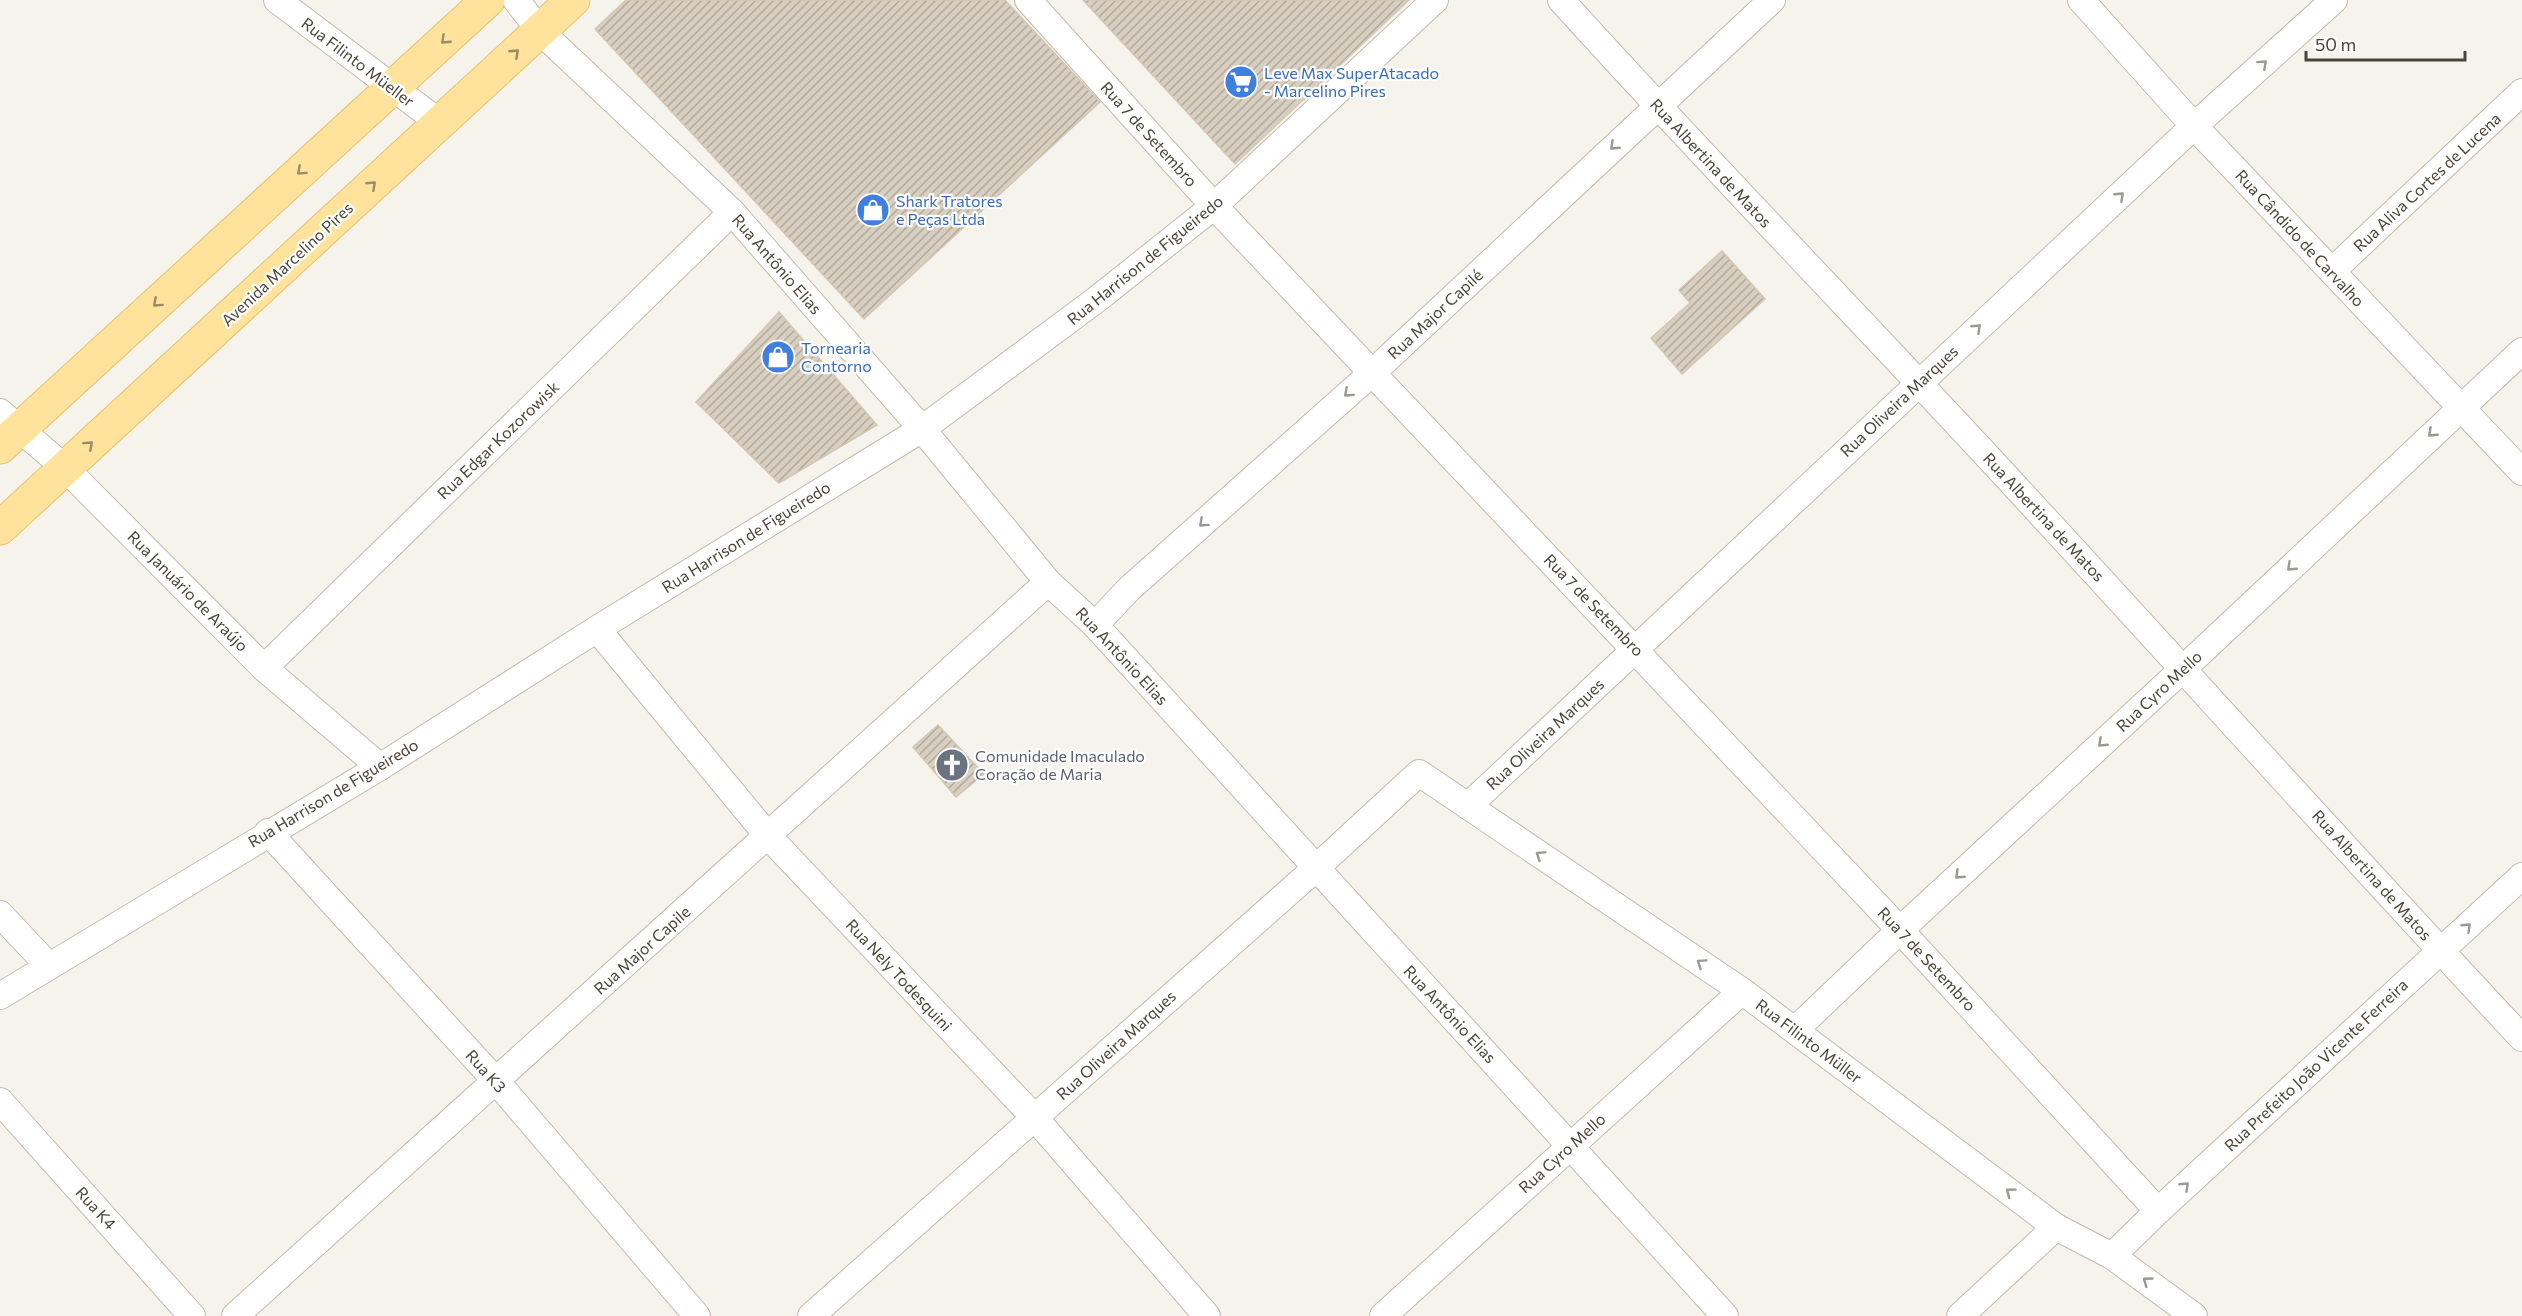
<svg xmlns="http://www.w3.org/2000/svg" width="2522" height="1316" viewBox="0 0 2522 1316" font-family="Commissioner,sans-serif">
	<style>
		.building { fill: url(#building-hatch); stroke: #d3c7b4; stroke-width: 1.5 }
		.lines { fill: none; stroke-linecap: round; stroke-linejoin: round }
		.minor-casing { stroke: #c2bbae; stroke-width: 28 }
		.major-casing { stroke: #e6c16a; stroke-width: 35 }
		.minor { stroke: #fff; stroke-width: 26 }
		.major { stroke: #ffe39c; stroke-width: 33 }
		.oneway { stroke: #9c8c66 }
		.oneway2 { stroke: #9c9892 }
		.labels { text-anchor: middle; stroke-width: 4.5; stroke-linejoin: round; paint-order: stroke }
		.street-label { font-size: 16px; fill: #4b4439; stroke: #fff }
		.shop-label { font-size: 16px; fill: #366cbe; stroke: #fff; text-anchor: start }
		.worship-label { font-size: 16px; fill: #5b616d; stroke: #fff; text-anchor: start }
	</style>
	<defs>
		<pattern id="building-hatch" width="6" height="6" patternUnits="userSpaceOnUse" patternTransform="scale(1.5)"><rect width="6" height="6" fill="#d8cfc1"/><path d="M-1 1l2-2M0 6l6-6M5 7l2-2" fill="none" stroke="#b1aa9e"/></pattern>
	</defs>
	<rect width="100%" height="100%" fill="#f6f3ec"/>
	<g class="building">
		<path d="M626,0H1005L1100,102L864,319L595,29Z"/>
		<path d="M1083,0H1409L1235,164Z"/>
		<path d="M1722,251L1765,299L1682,374L1651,338L1690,303L1679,290Z"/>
		<path d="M779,312L877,425L779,483L696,402Z"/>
		<path d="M938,725L984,774L956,797L913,747Z"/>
	</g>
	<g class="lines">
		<g class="minor-casing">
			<g id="minor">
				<path d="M277,0L440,123"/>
				<path d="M516,0L540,31L732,212L922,429L1048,582L1095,625L1725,1316"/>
				<path d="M1028,0L1214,206L1900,930L2158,1211"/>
				<path d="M1561,0C1701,155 1846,304 1988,457C2167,650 2342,846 2522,1038"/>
				<path d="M2081,0L2194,126L2522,472"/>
				<path d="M2332,271L2522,92"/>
				<path d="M0,412L64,467L264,668L380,767"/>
				<path d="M1095,625L1130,588L1372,373L1772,0"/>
				<path d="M597,629L768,836L1034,1117L1207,1316"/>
				<path d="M264,668L732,212"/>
				<path d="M1468,806L2194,126L2334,0"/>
				<path d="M268,832L496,1081L697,1316"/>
				<path d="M0,914L48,965"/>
				<path d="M0,996L380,767L597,629L922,429L1096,300L1214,206L1435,0"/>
				<path d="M1795,1030L1900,930L2184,668L2522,351"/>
				<path d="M0,1101L192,1316"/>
				<path d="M2112,1256L2158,1211L2522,876"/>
				<path d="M235,1316L1048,582"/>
				<path d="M811,1316L1316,868L1419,773L1742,991L2056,1227L2112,1256L2194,1316"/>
				<path d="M1383,1316L1742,991"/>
				<path d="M1960,1316L2056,1227"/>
			</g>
		</g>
		<g class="major-casing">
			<g id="major">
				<path d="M0,447L488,0"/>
				<path d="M0,528L573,0"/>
			</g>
		</g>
		<use href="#minor" class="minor"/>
		<use href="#major" class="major"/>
	</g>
	<defs><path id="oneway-chevron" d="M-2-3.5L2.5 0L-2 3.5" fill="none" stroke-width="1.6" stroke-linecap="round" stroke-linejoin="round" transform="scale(1.5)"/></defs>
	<g class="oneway">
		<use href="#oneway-chevron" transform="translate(445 40) rotate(137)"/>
		<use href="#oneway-chevron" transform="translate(515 53) rotate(-43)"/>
		<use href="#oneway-chevron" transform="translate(301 171) rotate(138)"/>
		<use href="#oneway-chevron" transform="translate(372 185) rotate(-43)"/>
		<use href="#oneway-chevron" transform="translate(157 303) rotate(138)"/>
		<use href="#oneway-chevron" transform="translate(89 445) rotate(-42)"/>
	</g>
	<g class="oneway2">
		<use href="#oneway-chevron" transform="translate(2263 64) rotate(-42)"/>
		<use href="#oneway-chevron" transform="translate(1614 146) rotate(137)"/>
		<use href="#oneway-chevron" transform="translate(2120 196) rotate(-43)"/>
		<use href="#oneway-chevron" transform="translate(1977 328) rotate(-43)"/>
		<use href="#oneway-chevron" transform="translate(1348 393) rotate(138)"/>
		<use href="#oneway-chevron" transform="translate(2432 433) rotate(137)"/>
		<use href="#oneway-chevron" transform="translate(1203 523) rotate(138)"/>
		<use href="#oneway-chevron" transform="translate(2291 567) rotate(137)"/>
		<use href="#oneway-chevron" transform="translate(2102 743) rotate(137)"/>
		<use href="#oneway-chevron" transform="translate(1540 855) rotate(-146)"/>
		<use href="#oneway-chevron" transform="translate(1959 875) rotate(137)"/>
		<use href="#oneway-chevron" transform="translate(2467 927) rotate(-43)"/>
		<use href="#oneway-chevron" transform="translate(1701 963) rotate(-146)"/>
		<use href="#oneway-chevron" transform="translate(2185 1186) rotate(-43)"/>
		<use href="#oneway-chevron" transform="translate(2010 1192) rotate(-143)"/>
		<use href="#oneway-chevron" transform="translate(2147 1281) rotate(-144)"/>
	</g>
	<defs>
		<g id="supermarket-disc" transform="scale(1.725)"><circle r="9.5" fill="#3f7fe0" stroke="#fff"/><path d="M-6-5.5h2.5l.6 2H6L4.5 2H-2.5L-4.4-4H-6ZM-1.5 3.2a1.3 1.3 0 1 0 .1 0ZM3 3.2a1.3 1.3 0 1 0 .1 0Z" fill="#fff"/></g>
		<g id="shop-disc" transform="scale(1.725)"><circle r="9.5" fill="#3f7fe0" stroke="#fff"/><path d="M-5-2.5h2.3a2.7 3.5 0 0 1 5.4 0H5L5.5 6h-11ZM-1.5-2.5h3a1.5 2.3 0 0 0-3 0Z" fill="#fff"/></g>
		<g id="church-disc" transform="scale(1.725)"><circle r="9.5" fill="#6b7280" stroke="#fff"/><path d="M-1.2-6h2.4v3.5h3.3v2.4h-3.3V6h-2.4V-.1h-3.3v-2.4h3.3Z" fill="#fff"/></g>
	</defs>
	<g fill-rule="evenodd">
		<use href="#supermarket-disc" x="1241" y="82"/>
		<use href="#shop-disc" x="873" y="210"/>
		<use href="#shop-disc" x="778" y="357"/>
		<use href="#church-disc" x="952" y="765"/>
	</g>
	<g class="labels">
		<g class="street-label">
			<text transform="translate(358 62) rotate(37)" y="6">Rua Filinto Müeller</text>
			<text transform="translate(1149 134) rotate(48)" y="6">Rua 7 de Setembro</text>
			<text transform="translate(1711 163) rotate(47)" y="6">Rua Albertina de Matos</text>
			<text transform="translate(2427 182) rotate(-43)" y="6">Rua Aliva Cortes de Lucena</text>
			<text transform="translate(2300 238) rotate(47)" y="6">Rua Cândido de Carvalho</text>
			<text transform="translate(1145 260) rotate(-39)" y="6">Rua Harrison de Figueiredo</text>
			<text transform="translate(287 264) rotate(-43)" y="6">Avenida Marcelino Pires</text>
			<text transform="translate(777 264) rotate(49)" y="6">Rua Antônio Elias</text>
			<text transform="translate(1435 314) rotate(-43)" y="6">Rua Major Capilé</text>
			<text transform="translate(1899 401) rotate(-43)" y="6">Rua Oliveira Marques</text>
			<text transform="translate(498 440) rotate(-44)" y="6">Rua Edgar Kozorowisk</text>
			<text transform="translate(2044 517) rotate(47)" y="6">Rua Albertina de Matos</text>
			<text transform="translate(746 537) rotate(-32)" y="6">Rua Harrison de Figueiredo</text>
			<text transform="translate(188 591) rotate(45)" y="6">Rua Januário de Araújo</text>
			<text transform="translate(1594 605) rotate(46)" y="6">Rua 7 de Setembro</text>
			<text transform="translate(1122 656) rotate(47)" y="6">Rua Antônio Elias</text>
			<text transform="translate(2159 691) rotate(-43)" y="6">Rua Cyro Mello</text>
			<text transform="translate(1545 734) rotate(-43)" y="6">Rua Oliveira Marques</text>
			<text transform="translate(333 793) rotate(-31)" y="6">Rua Harrison de Figueiredo</text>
			<text transform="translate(2372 875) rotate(48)" y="6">Rua Albertina de Matos</text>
			<text transform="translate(642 950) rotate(-42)" y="6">Rua Major Capile</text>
			<text transform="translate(1927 959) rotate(47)" y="6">Rua 7 de Setembro</text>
			<text transform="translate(899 975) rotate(47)" y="6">Rua Nely Todesquini</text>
			<text transform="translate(1450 1014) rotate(47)" y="6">Rua Antônio Elias</text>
			<text transform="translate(1809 1041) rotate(37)" y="6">Rua Filinto Müller</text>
			<text transform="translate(1116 1045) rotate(-42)" y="6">Rua Oliveira Marques</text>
			<text transform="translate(2316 1065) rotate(-43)" y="6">Rua Prefeito João Vicente Ferreira</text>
			<text transform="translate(486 1071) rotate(48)" y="6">Rua K3</text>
			<text transform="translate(1562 1153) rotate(-42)" y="6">Rua Cyro Mello</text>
			<text transform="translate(96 1208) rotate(48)" y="6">Rua K4</text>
		</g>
		<g class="shop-label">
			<text x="1264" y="79">Leve Max SuperAtacado<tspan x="1264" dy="18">- Marcelino Pires</tspan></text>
			<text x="896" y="207">Shark Tratores<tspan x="896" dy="18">e Peças Ltda</tspan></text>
			<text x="801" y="354">Tornearia<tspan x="801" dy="18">Contorno</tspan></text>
		</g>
		<g class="worship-label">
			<text x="975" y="762">Comunidade Imaculado<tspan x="975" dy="18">Coração de Maria</tspan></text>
		</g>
	</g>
	<path d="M2306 51v9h159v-9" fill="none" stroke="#4b4439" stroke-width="3"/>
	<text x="2315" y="51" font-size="18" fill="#4b4439" stroke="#ffffff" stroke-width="4.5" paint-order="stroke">50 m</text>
</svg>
